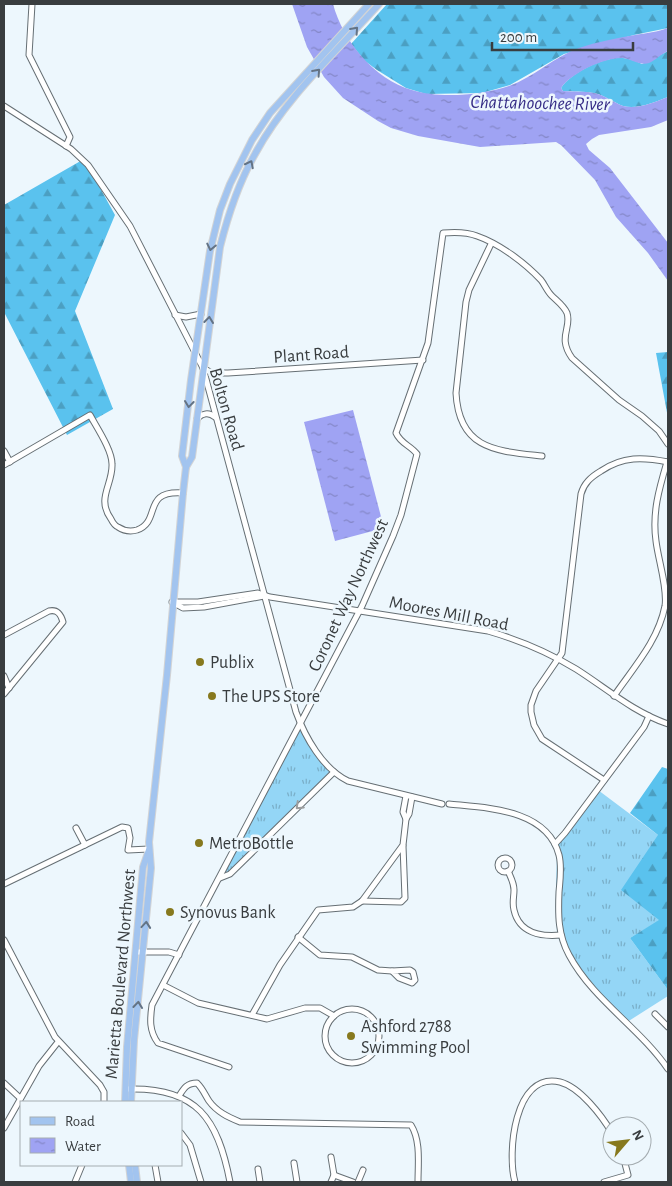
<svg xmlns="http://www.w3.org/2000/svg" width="672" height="1186" viewBox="0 0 672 1186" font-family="'Alegreya Sans',sans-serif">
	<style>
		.grass { fill: url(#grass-tufts) }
		.forest { fill: url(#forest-firs) }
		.water { fill: url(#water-ripples) }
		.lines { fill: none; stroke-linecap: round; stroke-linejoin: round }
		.minor-casing { stroke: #666f74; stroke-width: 7 }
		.major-casing { stroke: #d3d4d5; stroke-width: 8 }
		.minor { stroke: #fff; stroke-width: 5 }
		.major { stroke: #a2c4ef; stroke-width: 6 }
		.oneway { stroke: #637385 }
		.oneway2 { stroke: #9c9e9f }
		.poi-dot { fill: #87791e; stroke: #edf7fd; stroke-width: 2 }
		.labels { text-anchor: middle; stroke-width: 5; stroke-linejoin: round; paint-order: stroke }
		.street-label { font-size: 18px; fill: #393d3f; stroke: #edf7fd }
		.poi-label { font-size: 18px; fill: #393d3f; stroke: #edf7fd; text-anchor: start }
		.water-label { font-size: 19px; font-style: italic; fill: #352c86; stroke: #edf7fd }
	</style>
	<defs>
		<pattern id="grass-tufts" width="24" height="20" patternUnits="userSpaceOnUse" patternTransform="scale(1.25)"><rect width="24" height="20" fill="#94d6f6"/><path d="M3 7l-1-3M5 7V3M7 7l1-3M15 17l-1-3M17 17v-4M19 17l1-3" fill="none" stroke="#7aafc9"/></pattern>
		<pattern id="forest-firs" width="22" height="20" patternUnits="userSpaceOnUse" patternTransform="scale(1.25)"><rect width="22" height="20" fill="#5ac2ee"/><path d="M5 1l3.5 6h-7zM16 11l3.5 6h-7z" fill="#4b9fc2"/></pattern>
		<pattern id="water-ripples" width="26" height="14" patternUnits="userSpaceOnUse" patternTransform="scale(1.25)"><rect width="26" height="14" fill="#9fa3f3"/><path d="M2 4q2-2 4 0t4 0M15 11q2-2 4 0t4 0" fill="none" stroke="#8386c6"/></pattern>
	</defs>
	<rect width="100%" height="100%" fill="#edf7fd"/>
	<g class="grass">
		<path d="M300,724L316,751L334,772L223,877Z"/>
		<path d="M598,790L658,835L659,921L630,938L668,990V996L624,1024L578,972L557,936L556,888L557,854L552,844L565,837Z"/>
	</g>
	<g class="forest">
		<path d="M387,4H668V28L634,35L564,54L510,85L482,93L426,94L406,88L377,70L365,61L351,44Z"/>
		<path d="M668,51V97C655,102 637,110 623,106C613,102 604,95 594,93C583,91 573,92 563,91L561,88C571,73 597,61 615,58C624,57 634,60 642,64Z"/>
		<path d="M84,159L115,215L75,311L113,409L67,435L4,312V205Z"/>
		<path d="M668,352V418L656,353Z"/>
		<path d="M662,767L668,769V990L630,938L659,920L621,890L658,835L630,813Z"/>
	</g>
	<g class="water">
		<path d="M292,4H333C343,41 374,79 412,90C440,99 482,95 509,86C534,77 554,57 579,48C597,42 616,38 635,35C646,33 658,32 668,28V51C661,54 656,60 649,63C641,66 631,59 623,58C605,57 571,73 561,88L563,91C573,92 584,91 594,93C604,95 613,102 623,106C637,110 655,102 668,97V120L651,127L599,135L592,139L586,144L589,150L610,168L668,243V281L648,253L616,217L595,180L561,145L556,142L480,147L418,136L391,128L378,121L343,98L324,77L307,47Z"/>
		<path d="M353,410L384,528L335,541L304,422Z"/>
	</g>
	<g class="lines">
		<g class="minor-casing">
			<g id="minor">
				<path d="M32,4L29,55L70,137L66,146"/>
				<path d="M4,106L71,149L88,165L130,226L203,368L296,712C305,737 323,769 348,781L442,804"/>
				<path d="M491,244L469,290L466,302L456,393C459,450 497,451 542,456"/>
				<path d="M175,315L186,317L201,314"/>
				<path d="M203,368L212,373H228L423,360"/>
				<path d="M197,419C202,413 209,412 215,417"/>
				<path d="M4,451L10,462"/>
				<path d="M4,465L90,415C97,428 112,450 112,464C113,485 96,498 111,519C113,523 115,526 118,527C124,531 130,532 137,530C162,521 141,490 183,493"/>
				<path d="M172,602H198L258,593L270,597L488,631C519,640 548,652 576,669C606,688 633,712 668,724"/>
				<path d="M174,603L183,608L204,607L264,596"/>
				<path d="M4,635L49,611C58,609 61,615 63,622L4,694"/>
				<path d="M4,676L9,688"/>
				<path d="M614,696C634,667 658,641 665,606C668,589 658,559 656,541C652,513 659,489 667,462"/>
				<path d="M604,780L542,739L534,725L531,712V705L536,691L562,653L581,494C584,483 591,477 601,471C623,456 643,457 668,462"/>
				<path d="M449,804C487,808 547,809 559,855C562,867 560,880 559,892C558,915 558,935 569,955C593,1000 640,1028 668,1069"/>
				<path d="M406,819L403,812L406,796"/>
				<path d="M76,828L85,845"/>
				<path d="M555,844L565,833L644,727L649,716"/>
				<circle cx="505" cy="865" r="7"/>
				<path d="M508,871C511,878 514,883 514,890C514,897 512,903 514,910C519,933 541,937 561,935"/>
				<path d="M220,878L230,874L334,772"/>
				<path d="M4,884L122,827L128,828L130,838L128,850L149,849"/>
				<path d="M362,901L401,902L405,898L403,846"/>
				<path d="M298,937L320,955L352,957L378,970L392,971"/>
				<path d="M4,940L55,1037L100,1085L104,1092V1102"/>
				<path d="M136,952H169L179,955"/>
				<path d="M410,970L413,972L415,980L412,983L399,978L392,971Z"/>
				<path d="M163,985L198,1003L267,1019L305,1008H320L334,1016"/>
				<circle cx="352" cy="1036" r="27"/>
				<path d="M655,1014L668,1027"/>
				<path d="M252,1015L280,965L318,910L353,907L362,901L403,845L406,819L409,814L412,797"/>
				<path d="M229,1067L158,1043C149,1031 150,1019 152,1005L362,606L393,536L401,515L417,454C410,445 401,444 396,433L428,343L443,233C454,232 467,232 477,236C500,244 525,263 541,280C545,285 547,291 552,296C557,301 564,306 567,313C572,328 557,337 572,358L619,400L642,416L659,431L668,444"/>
				<path d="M4,1083L20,1098"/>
				<path d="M128,1089C197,1087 218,1119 230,1182"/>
				<path d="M179,1096C184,1088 187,1083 197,1083C203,1089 205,1095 209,1101C217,1112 228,1117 240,1122L411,1125C421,1141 418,1163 418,1182"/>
				<path d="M4,1128L39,1066L58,1042"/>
				<path d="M181,1133L190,1145L201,1182"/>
				<path d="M331,1157L334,1175"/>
				<path d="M294,1163L297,1182"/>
				<path d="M155,1165L158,1182"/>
				<path d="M258,1169L260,1182"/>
				<path d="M75,1182L82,1165"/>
				<path d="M331,1182L334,1175L353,1182"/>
				<path d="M358,1182L363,1170"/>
				<path d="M515,1182C507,1154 514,1071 560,1082C580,1087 602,1116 612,1133"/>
				<path d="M604,1182L628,1175L623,1156"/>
			</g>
		</g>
		<g class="major-casing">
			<g id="major">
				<path d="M186,467L182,456L191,380L210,251L220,210L230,184L252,140L270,113L369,4"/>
				<path d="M125,1102L127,1047L143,867L149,850"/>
				<path d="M131,1102L134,1040L151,868L149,842L167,675L183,493L186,467L192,457L220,247C228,215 238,184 255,154C285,98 337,51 379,4"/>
				<path d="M129,1165L131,1182"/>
				<path d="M135,1165L137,1182"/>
			</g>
		</g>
		<use href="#minor" class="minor"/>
		<use href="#major" class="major"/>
	</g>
	<defs><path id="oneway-chevron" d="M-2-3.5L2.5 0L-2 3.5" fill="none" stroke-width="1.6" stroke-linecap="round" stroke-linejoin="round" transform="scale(1.25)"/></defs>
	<g class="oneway">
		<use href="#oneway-chevron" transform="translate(355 30) rotate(-48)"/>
		<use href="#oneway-chevron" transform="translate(317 72) rotate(-48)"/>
		<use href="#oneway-chevron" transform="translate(250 164) rotate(-63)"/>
		<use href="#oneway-chevron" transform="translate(211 247) rotate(102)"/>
		<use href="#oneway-chevron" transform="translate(209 320) rotate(-83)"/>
		<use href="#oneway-chevron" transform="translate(189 404) rotate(97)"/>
		<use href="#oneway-chevron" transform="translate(146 925) rotate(-85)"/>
		<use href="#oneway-chevron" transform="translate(138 1005) rotate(-84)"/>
	</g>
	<use class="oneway2" href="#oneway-chevron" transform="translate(299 806) rotate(136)"/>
	<g class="poi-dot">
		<circle cx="200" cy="662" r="5"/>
		<circle cx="212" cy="696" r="5"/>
		<circle cx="199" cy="843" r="5"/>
		<circle cx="170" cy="912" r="5"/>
		<circle cx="351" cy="1036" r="5"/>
	</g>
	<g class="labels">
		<g class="street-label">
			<text transform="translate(311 354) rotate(-4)" y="6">Plant Road</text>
			<text transform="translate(227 409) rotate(74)" y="6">Bolton Road</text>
			<text transform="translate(348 595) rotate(-65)" y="6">Coronet Way Northwest</text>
			<text transform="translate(449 613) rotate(11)" y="6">Moores Mill Road</text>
			<text transform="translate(120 974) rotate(-85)" y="6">Marietta Boulevard Northwest</text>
		</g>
		<g class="poi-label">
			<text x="210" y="668">Publix</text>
			<text x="222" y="702">The UPS Store</text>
			<text x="209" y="849">MetroBottle</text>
			<text x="180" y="918">Synovus Bank</text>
			<text x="361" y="1032">Ashford 2788<tspan x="361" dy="21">Swimming Pool</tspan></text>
		</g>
		<g class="water-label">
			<text transform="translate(540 102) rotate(1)" y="7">Chattahoochee River</text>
		</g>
	</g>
	<rect width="672" height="1186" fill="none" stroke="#393d3f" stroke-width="10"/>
	<rect x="20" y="1101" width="162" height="65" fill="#edf7fd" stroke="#a5adb1"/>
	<rect x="30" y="1117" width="25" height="8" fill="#a2c4ef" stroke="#a5adb1"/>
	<text x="65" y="1126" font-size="15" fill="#393d3f">Road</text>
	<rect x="30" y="1138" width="25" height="15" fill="url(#water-ripples)" stroke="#a5adb1"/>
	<text x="65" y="1151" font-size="15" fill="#393d3f">Water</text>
	<g transform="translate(627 1141) rotate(62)"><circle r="24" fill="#edf7fd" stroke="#a5adb1"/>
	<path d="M0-4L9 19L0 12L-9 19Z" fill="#87791e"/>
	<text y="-8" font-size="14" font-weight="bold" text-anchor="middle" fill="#393d3f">N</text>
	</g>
	<path d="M492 42v8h141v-8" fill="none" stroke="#393d3f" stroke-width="2.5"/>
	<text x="500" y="42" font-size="15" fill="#393d3f" stroke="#edf7fd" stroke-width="4" paint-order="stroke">200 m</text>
</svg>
